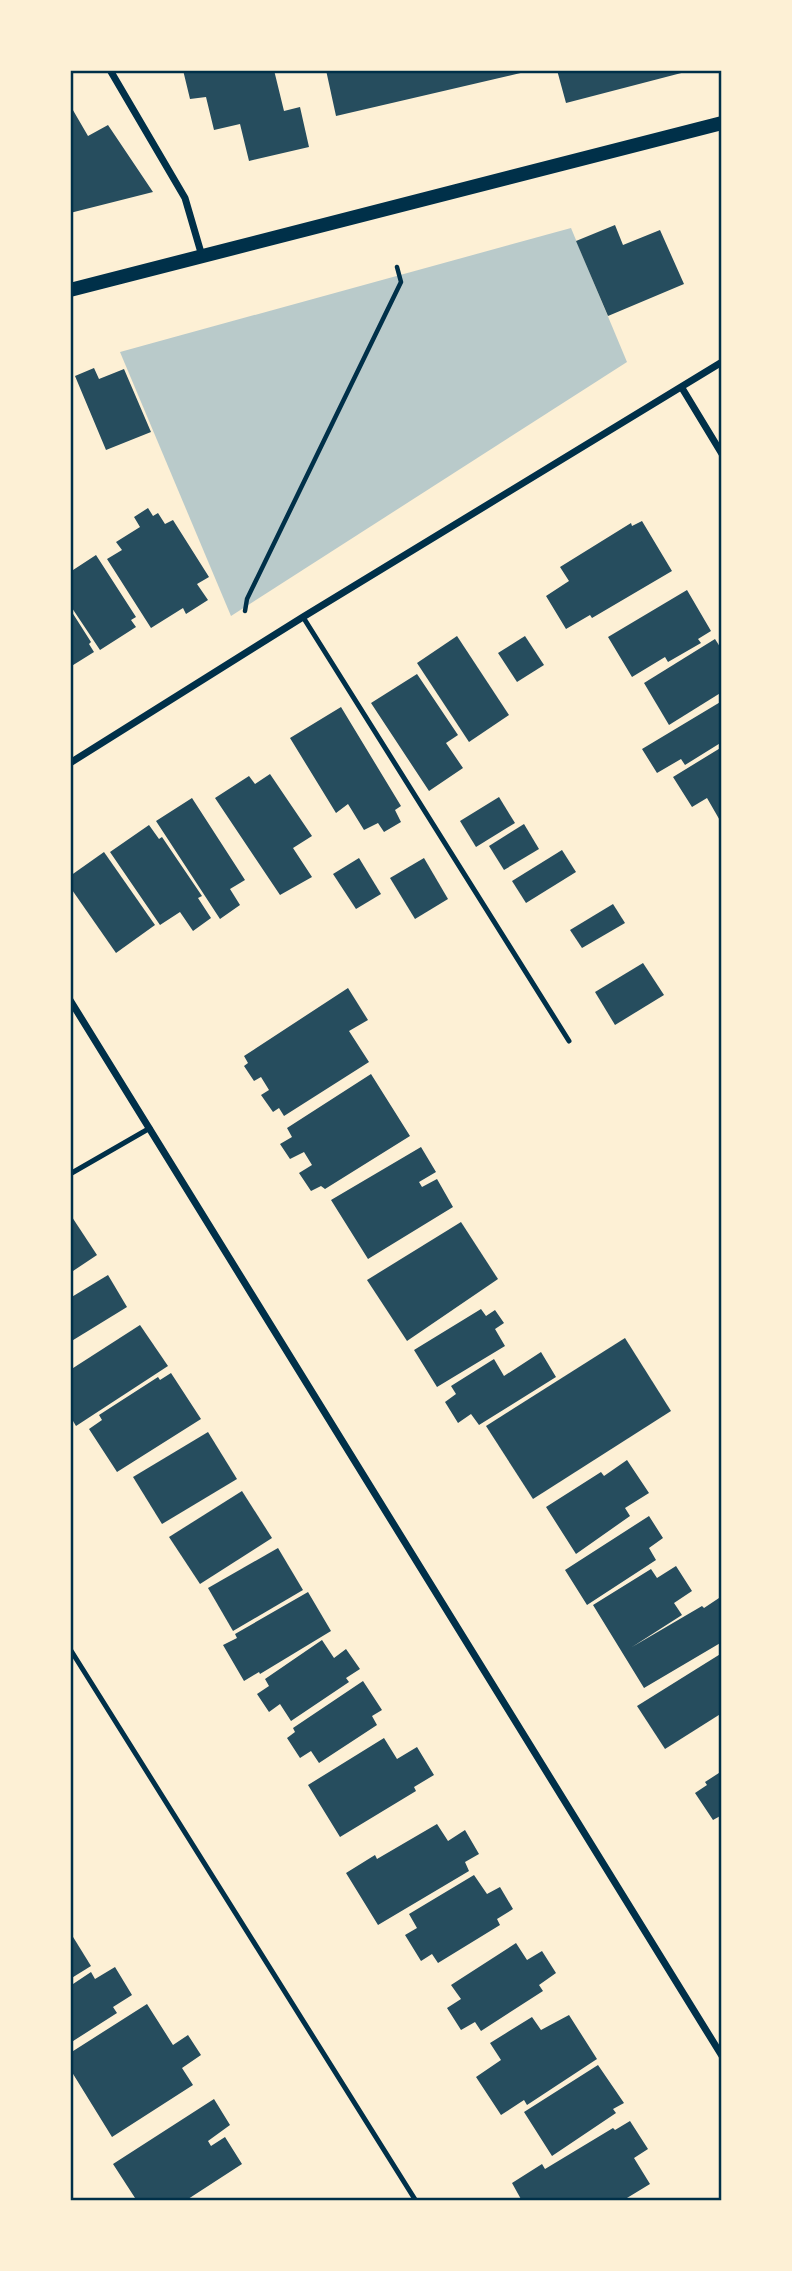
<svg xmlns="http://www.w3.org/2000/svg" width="792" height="2271" viewBox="0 0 792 2271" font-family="Bitter,serif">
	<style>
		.green { fill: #b9caca }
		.building { fill: #264d5e }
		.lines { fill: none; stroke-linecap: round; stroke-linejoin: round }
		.path { stroke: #003049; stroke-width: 4.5 }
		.service { stroke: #003049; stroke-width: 5 }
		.minor { stroke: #003049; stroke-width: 7 }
		.secondary { stroke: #003049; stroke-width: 14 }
		.neatline { fill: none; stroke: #003049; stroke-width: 2.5 }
	</style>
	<rect width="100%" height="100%" fill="#fdf0d5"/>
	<path class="green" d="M571,228L627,362L231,616L120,352Z"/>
	<g class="building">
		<path d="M183,70H274L284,111L300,107L309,147L249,161L240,124L214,130L206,97L190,99Z"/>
		<path d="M326,70H529V71L336,116Z"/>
		<path d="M557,70H689V71L566,103Z"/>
		<path d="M70,105L88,136L108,125L153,192L70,213Z"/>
		<path d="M615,225L623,245L660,230L684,284L608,316L576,241Z"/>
		<path d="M94,368L99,379L124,369L151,432L106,450L75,376Z"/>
		<path d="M148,508L153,516L158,513L165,524L173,520L209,577L197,584L208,600L186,614L183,608L151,628L107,559L122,550L116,542L140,527L134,517Z"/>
		<path d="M642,521L672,571L592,618L590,615L566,629L546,596L569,581L560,567L631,523L632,526Z"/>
		<path d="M96,555L136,617L131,620L136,627L100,650L70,605V572Z"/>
		<path d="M687,590L711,631L698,639L701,643L668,662L665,657L632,677L608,637Z"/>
		<path d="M70,609L91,642L89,644L94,652L70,667Z"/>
		<path d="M457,636L509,715L469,742L417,663Z"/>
		<path d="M525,636L544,665L517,682L498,653Z"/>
		<path d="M715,639L722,650V692L669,725L644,683Z"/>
		<path d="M417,674L458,735L446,743L463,768L429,791L371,703Z"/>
		<path d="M722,701V742L685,765L681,759L657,773L642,749Z"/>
		<path d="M341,707L401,806L395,810L401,822L384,832L378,823L364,830L348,804L336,813L290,738Z"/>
		<path d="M722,747V824L707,798L692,807L673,777Z"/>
		<path d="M270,774L312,836L293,848L312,877L280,895L215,798L249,776L255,784Z"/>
		<path d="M499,797L515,823L476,847L460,821Z"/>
		<path d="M192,798L245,880L230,889L240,905L220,919L156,821Z"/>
		<path d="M524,824L539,849L504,870L489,846Z"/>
		<path d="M149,825L159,839L162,837L202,896L198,898L211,918L193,931L180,912L160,925L110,852Z"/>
		<path d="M562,850L576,872L526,903L512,881Z"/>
		<path d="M104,852L155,925L116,953L70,887V876Z"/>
		<path d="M359,858L381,894L356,909L333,874Z"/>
		<path d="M424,858L448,899L415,919L390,878Z"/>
		<path d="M613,904L625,923L582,948L570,930Z"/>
		<path d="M643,963L664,995L615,1025L595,992Z"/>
		<path d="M348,988L368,1020L349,1031L369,1062L284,1116L279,1108L273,1112L261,1095L269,1090L261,1077L254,1081L244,1066L248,1063L244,1056Z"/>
		<path d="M371,1074L410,1136L325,1189L321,1186L311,1191L299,1173L312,1165L304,1152L290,1159L280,1144L292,1137L287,1128Z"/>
		<path d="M421,1147L436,1172L419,1182L422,1187L437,1179L453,1207L368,1259L331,1200Z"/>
		<path d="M70,1214L97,1255L70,1273Z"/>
		<path d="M461,1222L498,1279L407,1341L367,1280Z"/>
		<path d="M108,1275L127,1307L70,1342V1298Z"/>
		<path d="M481,1309L486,1316L495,1310L504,1323L495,1329L505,1346L437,1387L414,1350Z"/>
		<path d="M140,1325L168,1366L76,1426L70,1416V1370Z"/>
		<path d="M625,1338L671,1411L533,1499L486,1426Z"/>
		<path d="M541,1352L556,1377L479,1425L471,1414L458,1423L445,1402L456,1394L451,1386L494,1359L504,1376Z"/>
		<path d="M171,1373L201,1419L117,1472L89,1429L102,1420L99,1415L158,1377L160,1380Z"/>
		<path d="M208,1432L237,1479L162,1524L133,1477Z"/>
		<path d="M627,1460L649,1493L625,1508L630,1516L576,1554L546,1507L601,1472L604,1476Z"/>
		<path d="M242,1491L272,1538L200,1584L169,1537Z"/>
		<path d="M649,1516L663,1538L649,1548L656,1560L587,1605L565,1570Z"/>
		<path d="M278,1548L303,1590L233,1631L208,1588Z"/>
		<path d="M676,1566L692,1591L674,1603L682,1615L632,1647L702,1606L704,1608L722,1596V1642L644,1688L593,1605L651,1569L657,1578Z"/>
		<path d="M308,1592L331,1631L260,1674L259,1672L244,1681L223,1645L237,1638L235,1634Z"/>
		<path d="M322,1640L334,1658L346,1649L360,1669L346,1678L349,1682L291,1721L280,1704L269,1712L257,1694L269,1686L265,1679Z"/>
		<path d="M722,1653V1713L665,1749L637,1706Z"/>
		<path d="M363,1681L382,1710L372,1716L377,1725L319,1763L311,1751L300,1758L287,1738L295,1732L293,1728Z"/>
		<path d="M384,1738L397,1759L417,1747L434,1775L414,1787L416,1791L340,1837L308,1785Z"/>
		<path d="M722,1771V1815L713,1820L695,1793L707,1785L705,1782Z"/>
		<path d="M437,1824L448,1841L465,1830L479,1854L465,1862L469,1871L378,1925L346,1873L375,1855L377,1859Z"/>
		<path d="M474,1875L487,1894L500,1887L513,1909L497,1919L500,1925L438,1963L432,1954L421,1961L405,1935L417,1928L409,1914Z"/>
		<path d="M70,1932L91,1966L70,1979Z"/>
		<path d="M516,1943L527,1960L542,1951L556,1973L539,1985L543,1991L481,2031L475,2022L461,2030L447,2008L461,1999L451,1985Z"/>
		<path d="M115,1967L132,1995L113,2007L117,2013L70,2043V1986L91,1972L95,1979Z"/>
		<path d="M147,2004L173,2045L188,2035L201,2055L182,2068L193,2085L112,2137L70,2069V2053Z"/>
		<path d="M569,2015L597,2059L527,2105L524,2100L501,2115L476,2077L501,2060L490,2043L532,2017L541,2030Z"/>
		<path d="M598,2065L624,2103L613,2109L616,2113L552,2156L524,2112Z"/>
		<path d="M214,2099L230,2125L208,2141L211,2146L225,2137L242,2164L185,2201H137L113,2164Z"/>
		<path d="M630,2121L648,2149L634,2158L650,2184L622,2201H522L512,2183L542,2164L545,2169L613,2128L615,2130Z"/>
	</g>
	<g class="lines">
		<path class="path" d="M245,611L247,599L401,282L397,267"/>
		<g class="service">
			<path d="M303,617L569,1041"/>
			<path d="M70,1174L150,1128"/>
			<path d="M70,1649L416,2201"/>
		</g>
		<g class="minor">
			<path d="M110,70L185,198L202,256"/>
			<path d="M682,388L722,454"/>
			<path d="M70,763L303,617L722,362"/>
			<path d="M70,1000L722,2056"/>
		</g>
		<path class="secondary" d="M70,290L722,123"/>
	</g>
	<rect width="792" height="2271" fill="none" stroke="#fdf0d5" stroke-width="144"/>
	<rect x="72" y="72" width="648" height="2127" class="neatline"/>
</svg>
